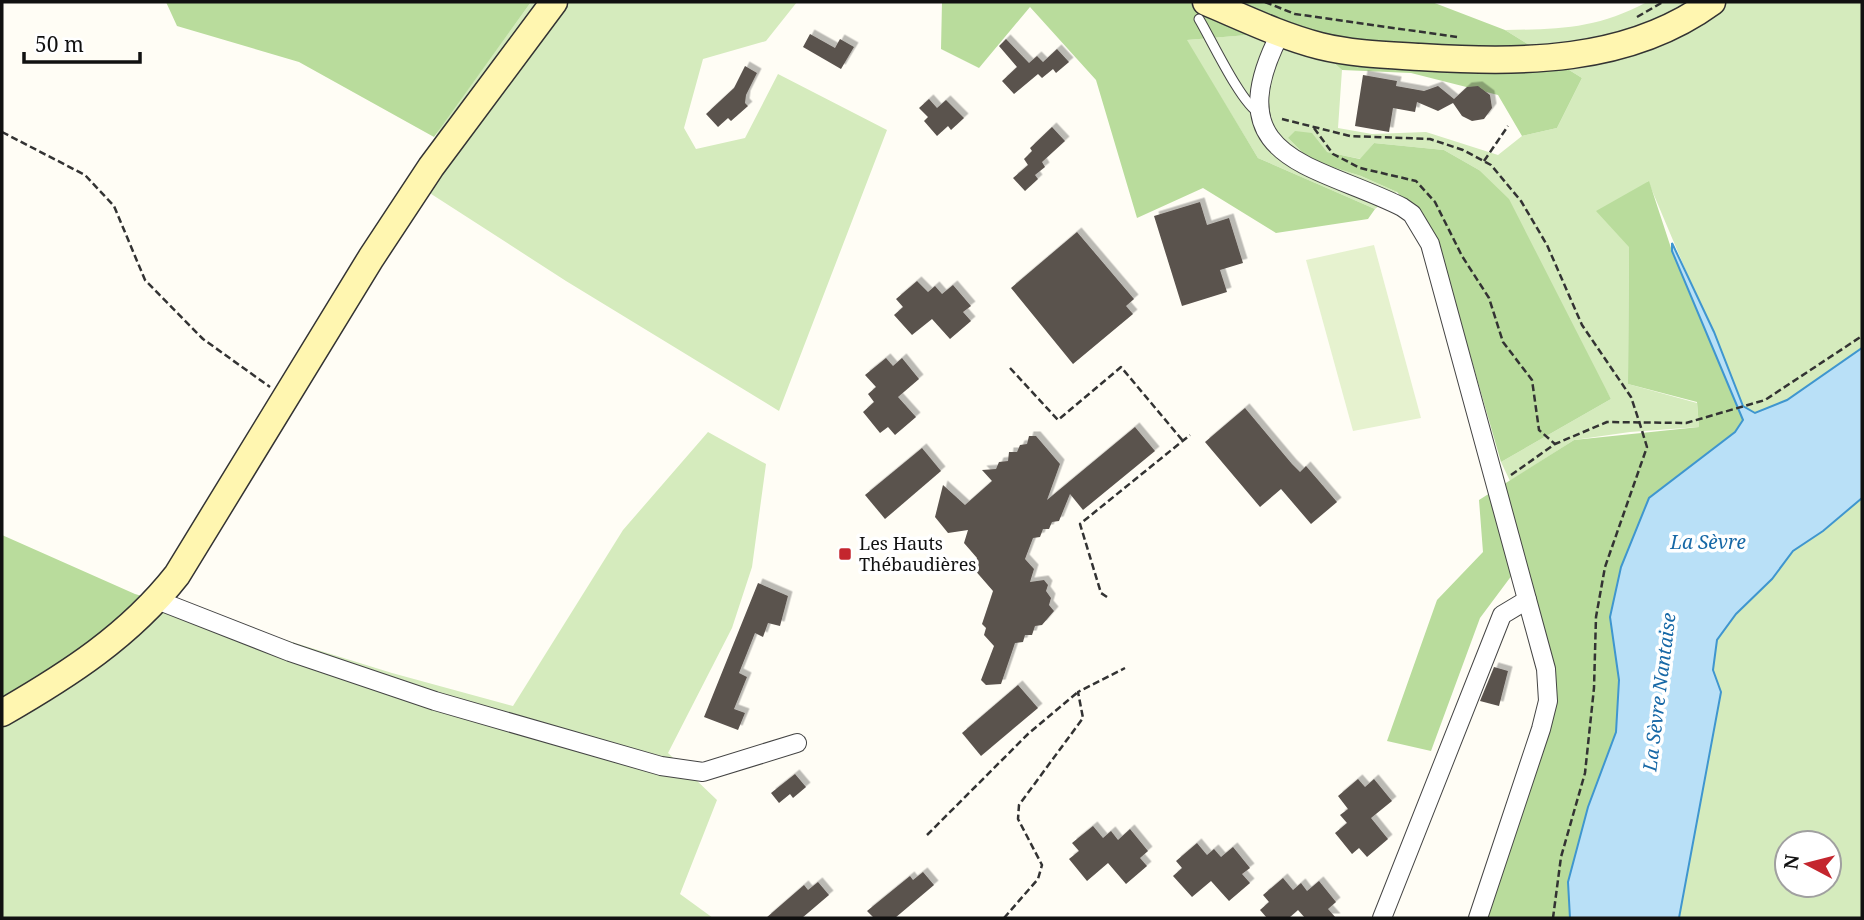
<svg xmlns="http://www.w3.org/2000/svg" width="1864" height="920" viewBox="0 0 1864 920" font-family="'Noto Serif',serif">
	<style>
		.green { fill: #d5ebbd; fill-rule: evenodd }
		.forest { fill: #b9dc9c }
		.pitch { fill: #e6f2cf }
		.water { fill: #b9e0f7; stroke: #3f96cf; stroke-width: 2 }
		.building { fill: #5a524d; filter: url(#shadow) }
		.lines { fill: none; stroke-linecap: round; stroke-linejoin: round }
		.service-casing { stroke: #444; stroke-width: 11 }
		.minor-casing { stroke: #444; stroke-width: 20 }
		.secondary-casing { stroke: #333; stroke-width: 29 }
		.path { stroke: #333; stroke-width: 2.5; stroke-dasharray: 7 3.5; stroke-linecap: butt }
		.service { stroke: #fff; stroke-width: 9 }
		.minor { stroke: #fff; stroke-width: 18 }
		.secondary { stroke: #fff6b0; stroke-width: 26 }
		.poi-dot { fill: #c4262e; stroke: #fff; stroke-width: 2.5 }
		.labels { text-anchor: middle; stroke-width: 7; stroke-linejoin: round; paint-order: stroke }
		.poi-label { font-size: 18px; fill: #111; stroke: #fff; text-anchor: start }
		.water-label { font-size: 19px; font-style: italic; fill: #1768a6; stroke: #fff }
	</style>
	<defs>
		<filter id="shadow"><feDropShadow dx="4.5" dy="-4.5" stdDeviation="0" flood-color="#0004"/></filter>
	</defs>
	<rect width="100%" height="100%" fill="#fffdf5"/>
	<g class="green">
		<path d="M531,2H797L766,41L703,59L684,128L696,149L745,138L778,74L887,130L779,411L566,281L411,181L441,126Z"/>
		<path d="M1647,2H1862V348L1787,400L1755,413L1743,406L1648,181L1629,246L1628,384L1697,403L1699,427L1630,432L1574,440L1510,481L1501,462L1611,399L1479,170L1444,150L1374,143L1361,159L1326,152L1288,138L1310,160L1361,176L1397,192L1375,209L1258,158L1186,40L1298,31L1342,70L1338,128L1372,134L1426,132L1498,155L1522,136L1557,128L1582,78L1505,30C1561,29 1596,29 1647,2Z"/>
		<path d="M708,432L766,464L752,567L732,628L668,753L717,800L680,894L713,918H2V722L166,603L392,673L513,706L623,530Z"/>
		<path d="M1862,498V918H1679L1721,692L1713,670L1717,640L1736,614L1772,578L1793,551L1823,531ZM1787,843H1829V885H1787Z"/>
	</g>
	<g class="forest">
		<path d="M166,2H531L434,137L299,62L177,26Z"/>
		<path d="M942,2H1432L1505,30L1582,78L1557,128L1522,136L1498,95L1411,73L1342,70L1298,31L1187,40L1258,158L1375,209L1368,219L1276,233L1203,188L1137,218L1096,80L1030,7L979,68L941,49Z"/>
		<path d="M1295,131L1312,133L1327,152L1360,159L1374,143L1444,150L1479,170L1509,199L1611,399L1501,462L1437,240L1397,192L1361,176L1310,160L1288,138Z"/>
		<path d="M1649,181L1672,251L1743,420L1610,617L1619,680L1616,732L1588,807L1568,882L1570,918H1483L1555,697L1524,559L1480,618L1431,751L1387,741L1437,600L1483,552L1479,500L1574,440L1699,427L1697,402L1628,384L1629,247L1596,211Z"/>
		<path d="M2,535L135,594L166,603L2,722Z"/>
	</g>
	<path class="pitch" d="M1374,245L1421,418L1353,431L1306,260Z"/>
	<path class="water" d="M1672,243L1714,332L1743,406L1755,413L1787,400L1862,348V498L1823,531L1793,551L1772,579L1736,614L1717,640L1713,670L1721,692L1679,918H1570L1568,882L1588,807L1616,732L1619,680L1610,617L1621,567L1649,498L1735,432L1743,420L1672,251Z"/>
	<g class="building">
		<path d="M810,34L835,48L840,39L854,47L841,69L803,47Z"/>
		<path d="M1006,39L1029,63L1037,56L1043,62L1057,49L1069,62L1056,73L1053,69L1042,78L1038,74L1014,94L1002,81L1017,67L999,46Z"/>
		<path d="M745,66L757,73L746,95L745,103L748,106L731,121L728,118L718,127L706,114L734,88Z"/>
		<path d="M1363,75L1397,81L1396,86L1424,91L1438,86L1454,99L1467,87L1478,86L1490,95L1492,108L1484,119L1472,121L1462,116L1453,103L1438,111L1417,102L1415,112L1393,108L1389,132L1355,126Z"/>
		<path d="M929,99L937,108L946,100L964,118L951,130L948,126L937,136L924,121L928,117L919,108Z"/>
		<path d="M1052,127L1065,141L1042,162L1045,167L1035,175L1038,179L1025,191L1013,178L1028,165L1024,159L1032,151L1030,148Z"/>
		<path d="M1200,202L1207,225L1229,218L1243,263L1220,270L1227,292L1182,306L1154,216Z"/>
		<path d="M1077,232L1134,299L1126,306L1133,314L1073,364L1011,288Z"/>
		<path d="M917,281L928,292L935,286L942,294L953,285L971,306L963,312L971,321L950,339L932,319L912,335L894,315L903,307L896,299Z"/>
		<path d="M886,358L893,366L902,358L919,379L898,397L916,417L895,435L888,427L880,433L863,412L874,402L868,394L876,387L865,375Z"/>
		<path d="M1245,408L1292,464L1300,472L1306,466L1337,502L1311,524L1281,489L1260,507L1205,442Z"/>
		<path d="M1135,427L1155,451L1083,510L1070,494L1059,521L1052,522L1049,529H1043L1040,537L1033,538L1025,559L1034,569L1030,582L1044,580L1048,585L1046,591L1051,598L1049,605L1054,611L1042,625L1035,626L1032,635H1025L1023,642L1015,643L1001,684L986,685L981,680L994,646L984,635L986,628L982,624L993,591L973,568L977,558L964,543L968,530L948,533L935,517L943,485L965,505L992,481L982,470L996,469L999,462L1008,461L1009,452H1017L1020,445L1027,444L1029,436H1036L1060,464L1047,500Z"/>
		<path d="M922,448L941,471L885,519L865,495Z"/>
		<path d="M758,583L788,596L780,626L768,623L763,637L755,633L739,673L747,677L734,709L745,713L738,730L704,717Z"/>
		<path d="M1494,667L1508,671L1499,706L1480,701Z"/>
		<path d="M1018,685L1038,708L981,756L962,733Z"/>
		<path d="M795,774L806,787L793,798L790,794L779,803L771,793Z"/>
		<path d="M1358,779L1365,787L1374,779L1392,801L1371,818L1388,839L1367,857L1359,848L1352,854L1335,833L1347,823L1340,815L1348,809L1338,796Z"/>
		<path d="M1093,826L1103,838L1111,831L1118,840L1130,829L1148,851L1140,858L1147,866L1126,884L1108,863L1087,881L1069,859L1079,851L1072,843Z"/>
		<path d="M1197,843L1207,855L1214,849L1221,857L1233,847L1250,868L1242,874L1250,883L1229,901L1211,881L1192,897L1173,876L1182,868L1176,861Z"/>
		<path d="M923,872L934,885L895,918H874L867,911L910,876L913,880Z"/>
		<path d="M1283,878L1293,890L1301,883L1307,891L1319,881L1336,902L1328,909L1336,918H1305L1298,910L1289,918H1267L1260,910L1269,902L1263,895Z"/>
		<path d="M818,882L829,895L802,918H766L804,885L808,890Z"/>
	</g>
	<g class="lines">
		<g class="service-casing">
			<path id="service" d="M1199,19C1212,41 1241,103 1259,113"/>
		</g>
		<g class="minor-casing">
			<g id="minor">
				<path d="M1280,34C1215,161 1316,164 1402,207L1412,214L1430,244L1546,669L1548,701L1541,729L1478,918"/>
				<path d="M157,600L290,652L435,701L661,766L703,772L797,743"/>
				<path d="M1382,918L1502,615L1527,600"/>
			</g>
		</g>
		<g class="secondary-casing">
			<g id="secondary">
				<path d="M1206,2C1244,18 1281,36 1320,46C1352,54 1387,55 1420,57C1520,63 1627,64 1712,2"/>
				<path d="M2,713C68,675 129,636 177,575L371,258L431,167L554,2"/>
			</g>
		</g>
		<g class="path">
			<path d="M1265,2L1295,14L1457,37"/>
			<path d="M1637,17L1663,2"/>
			<path d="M1282,119L1350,136L1430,139L1463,150L1491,165L1521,201L1547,245L1582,325L1631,397L1639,421L1647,447L1605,567L1596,617L1594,688L1585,773L1561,857L1553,918"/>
			<path d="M1314,128L1333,154L1360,168L1416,181L1435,202L1462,256L1489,298L1503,342L1532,380L1539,430L1555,444"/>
			<path d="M2,132L85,175L114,206L145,280L203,339L270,387"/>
			<path d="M1484,161L1508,126"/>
			<path d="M1010,368L1058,420L1121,367L1183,441"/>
			<path d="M1511,475L1555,444L1607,422L1686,423L1765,400L1862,336"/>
			<path d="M1107,597L1101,593L1080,524L1190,435"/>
			<path d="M927,835L1028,734L1078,692"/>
			<path d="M1004,918L1038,879L1042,865L1018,819L1019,805L1083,718L1078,692L1125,668"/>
		</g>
		<use href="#service" class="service"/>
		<use href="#minor" class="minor"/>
		<use href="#secondary" class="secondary"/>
	</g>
	<rect class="poi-dot" x="838" y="547" width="14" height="14" rx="3.5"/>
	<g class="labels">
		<g class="poi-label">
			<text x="859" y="550">Les Hauts<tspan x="859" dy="21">Thébaudières</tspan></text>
		</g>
		<g class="water-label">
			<text x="1708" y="549">La Sèvre</text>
			<text transform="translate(1659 692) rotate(-83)" y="7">La Sèvre Nantaise</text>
		</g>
	</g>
	<rect width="1864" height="920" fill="none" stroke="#111111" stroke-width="7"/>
	<g transform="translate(1808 864) rotate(277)"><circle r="33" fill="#ffffff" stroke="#a0a0a0" stroke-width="2"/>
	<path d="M0-5L12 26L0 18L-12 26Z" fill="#c4262e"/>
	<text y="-10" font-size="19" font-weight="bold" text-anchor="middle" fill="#111111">N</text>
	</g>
	<path d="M24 52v10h116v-10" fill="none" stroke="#111111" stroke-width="3.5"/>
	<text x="35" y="52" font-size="21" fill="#111111" stroke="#ffffff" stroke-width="5" paint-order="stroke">50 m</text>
</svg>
